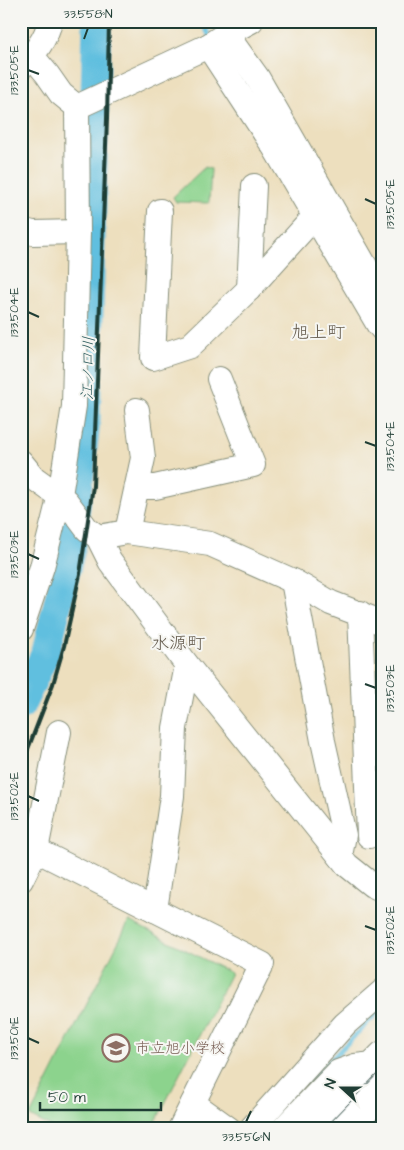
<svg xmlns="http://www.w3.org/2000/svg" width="404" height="1150" viewBox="0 0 404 1150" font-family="'Architects Daughter','Klee One',sans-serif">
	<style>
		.green { fill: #8cd38d; stroke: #568860 }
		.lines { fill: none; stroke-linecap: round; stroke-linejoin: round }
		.stream { stroke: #61bfdf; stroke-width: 5 }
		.river { stroke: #61bfdf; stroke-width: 29 }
		.minor-casing { stroke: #868e79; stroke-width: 26 }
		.highway-casing { stroke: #868e79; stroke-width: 30 }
		.minor { stroke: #fff; stroke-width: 24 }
		.highway { stroke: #fff; stroke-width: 28 }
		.tram { stroke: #1f3d34; stroke-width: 1 }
		.rail { stroke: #1f3d34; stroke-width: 4 }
		.ticks { fill: none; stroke: #1f3d34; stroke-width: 2 }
		.labels { text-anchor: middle; stroke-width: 4; stroke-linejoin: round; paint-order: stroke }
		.education-label { font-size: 15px; fill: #785e54; stroke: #f6f6f2; text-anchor: start }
		.water-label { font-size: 16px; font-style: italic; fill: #305e5f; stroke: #f6f6f2 }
		.quarter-label { font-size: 18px; fill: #635a4c; stroke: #f6f6f2 }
		.neatline { fill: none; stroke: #1f3d34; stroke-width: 2 }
		.ticks-label { font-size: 12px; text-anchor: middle; fill: #1f3d34 }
	</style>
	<rect width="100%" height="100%" fill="#f6f6f2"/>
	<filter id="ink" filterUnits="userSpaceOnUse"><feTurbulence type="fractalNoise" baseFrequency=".02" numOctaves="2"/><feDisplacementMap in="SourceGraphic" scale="10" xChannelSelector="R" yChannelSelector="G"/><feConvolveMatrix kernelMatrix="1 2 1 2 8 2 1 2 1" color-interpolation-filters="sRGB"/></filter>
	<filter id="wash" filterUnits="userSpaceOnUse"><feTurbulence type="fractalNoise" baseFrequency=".0096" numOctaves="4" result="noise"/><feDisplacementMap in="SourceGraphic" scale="20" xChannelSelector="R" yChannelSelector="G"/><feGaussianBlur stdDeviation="1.12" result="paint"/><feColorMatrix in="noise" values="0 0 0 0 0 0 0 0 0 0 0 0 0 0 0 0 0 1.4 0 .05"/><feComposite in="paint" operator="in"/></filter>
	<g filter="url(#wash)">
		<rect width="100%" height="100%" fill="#eddfbe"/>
		<g class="green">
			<path d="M205,167L211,169L209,203L176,202L173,197Z"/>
			<path d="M129,921L231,973L152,1129H55L30,1116Z"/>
		</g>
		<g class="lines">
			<g class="stream">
				<path d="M201,21L211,38"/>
				<path d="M306,1085L383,1007"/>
			</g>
			<path class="river" d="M21,705L46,652L74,536V523L86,422L97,21"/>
		</g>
	</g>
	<g filter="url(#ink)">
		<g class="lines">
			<g class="minor-casing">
				<g id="minor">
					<path d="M226,34L257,77L383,297"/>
					<path d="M208,46L274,147L378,324L383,330"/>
					<path d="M32,56L47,74L61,94L77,107"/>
					<path d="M21,67C34,54 46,40 50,21"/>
					<path d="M77,107L208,46L223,36L251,21"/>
					<path d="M160,211L153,358L190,346L249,289L315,216"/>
					<path d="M21,230L33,233L78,232"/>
					<path d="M249,289L254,186"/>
					<path d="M21,462L34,478L66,501L87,529L98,537L110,561L187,665L347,865L372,885L383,890"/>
					<path d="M137,487H155L253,465L219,379"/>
					<path d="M127,532L143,458L137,410"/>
					<path d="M98,537L127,532L210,544L293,581L331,603L383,623"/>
					<path d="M293,581L323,741L344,835L340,856"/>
					<path d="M360,613L369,836"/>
					<path d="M21,629L42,567L60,495L74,406L78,232L77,107"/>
					<path d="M36,850L262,964L180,1129"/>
					<path d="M21,880L36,850L59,732"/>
					<path d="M155,910L172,796L175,728L187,665"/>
					<path d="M193,1103L229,1129"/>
					<path d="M251,1129L345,1024L383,991"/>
					<path d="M283,1129L338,1072L355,1066L374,1064"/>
				</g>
			</g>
			<g class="highway-casing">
				<g id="highway">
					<path d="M310,1129L383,1055"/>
					<path d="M347,1129L383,1092"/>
				</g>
			</g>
			<use href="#minor" class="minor"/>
			<use href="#highway" class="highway"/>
			<path class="tram" d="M324,1129L383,1068"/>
			<path class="rail" d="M21,767L53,684L64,646L80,574L93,486L107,119L109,21"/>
		</g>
	</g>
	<path class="ticks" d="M84,39L88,28M28,70L39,74M365,199L376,204M28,312L39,317M365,442L376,446M28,554L39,559M365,684L376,688M28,796L39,801M365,926L376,930M28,1038L39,1043M246,1122L251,1111"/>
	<defs>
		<g id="school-ring" transform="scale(1.4375)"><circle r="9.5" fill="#f6f6f2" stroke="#8d6e63" stroke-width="1.5"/><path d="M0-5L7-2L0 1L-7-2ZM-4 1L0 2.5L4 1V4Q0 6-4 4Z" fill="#8d6e63"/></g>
	</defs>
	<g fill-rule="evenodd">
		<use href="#school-ring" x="116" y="1048"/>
	</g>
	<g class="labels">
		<g class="education-label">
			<text x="135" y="1053">市立旭小学校</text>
		</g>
		<g class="water-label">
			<text transform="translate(87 368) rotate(-88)" y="6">江ノ口川</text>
		</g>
		<g class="quarter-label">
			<text x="318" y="338">旭上町</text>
			<text x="178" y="649">水源町</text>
		</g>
	</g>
	<rect width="404" height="1150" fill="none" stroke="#f6f6f2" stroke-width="55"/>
	<g transform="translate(342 1088) rotate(291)" stroke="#f6f6f2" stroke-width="4" paint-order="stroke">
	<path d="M0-4L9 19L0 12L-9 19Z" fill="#1f3d34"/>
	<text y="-8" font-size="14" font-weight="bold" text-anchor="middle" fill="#1f3d34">N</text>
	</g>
	<path d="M40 1102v8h121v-8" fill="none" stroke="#1f3d34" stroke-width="2.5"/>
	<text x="48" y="1102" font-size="15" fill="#1f3d34" stroke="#f6f6f2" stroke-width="4" paint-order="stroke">50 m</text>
	<rect x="28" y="28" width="348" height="1094" class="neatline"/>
	<g class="ticks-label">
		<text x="88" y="18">33.558°N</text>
		<text transform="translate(14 70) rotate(-90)" y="4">133.505°E</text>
		<text transform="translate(390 204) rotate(-90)" y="4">133.505°E</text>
		<text transform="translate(14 312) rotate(-90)" y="4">133.504°E</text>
		<text transform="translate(390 446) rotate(-90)" y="4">133.504°E</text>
		<text transform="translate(14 554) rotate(-90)" y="4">133.503°E</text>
		<text transform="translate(390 688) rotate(-90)" y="4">133.503°E</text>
		<text transform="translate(14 796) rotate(-90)" y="4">133.502°E</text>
		<text transform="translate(390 930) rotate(-90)" y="4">133.502°E</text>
		<text transform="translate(14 1038) rotate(-90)" y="4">133.501°E</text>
		<text x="246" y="1141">33.556°N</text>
	</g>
</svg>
